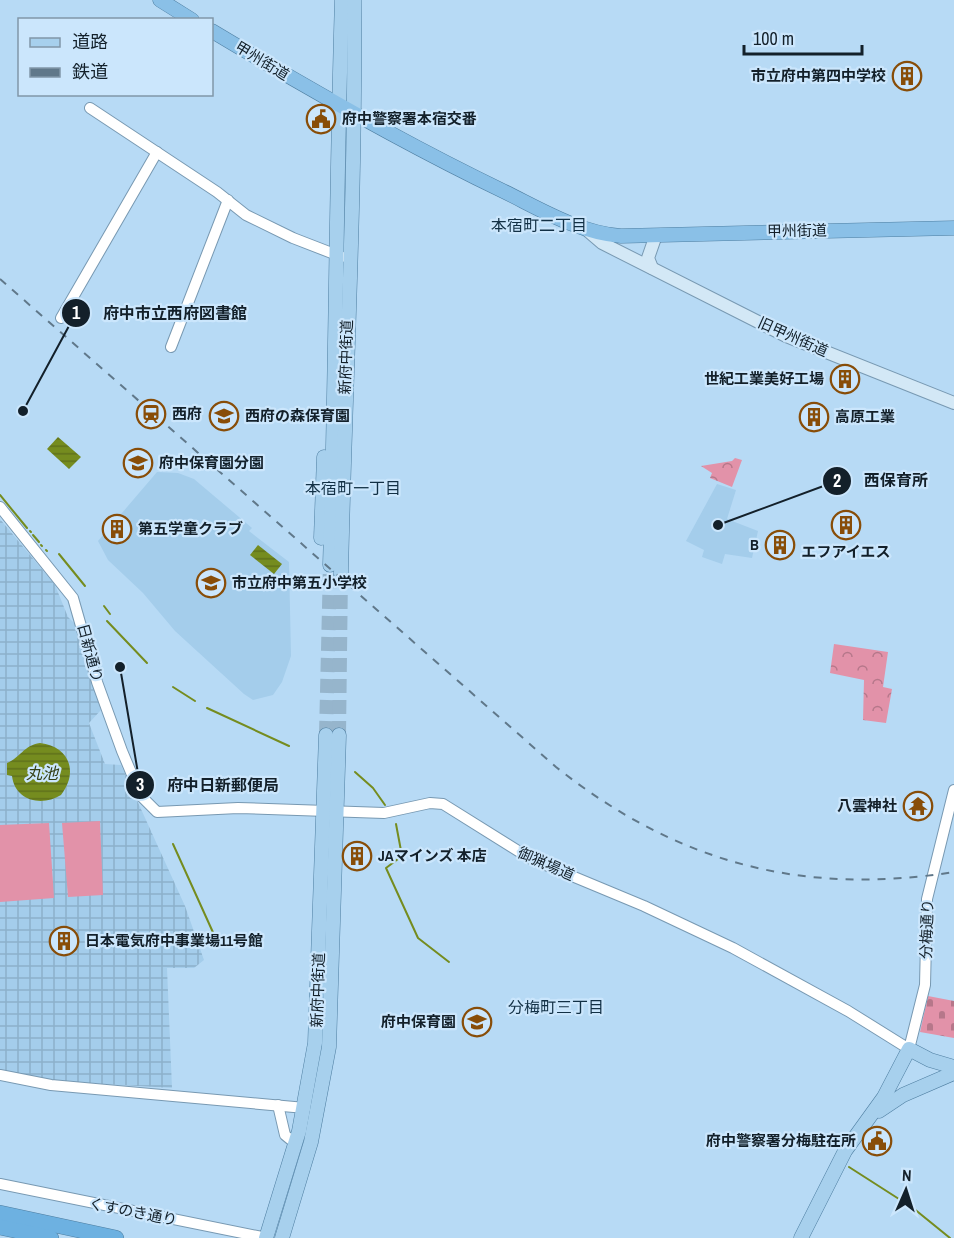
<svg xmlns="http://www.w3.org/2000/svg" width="954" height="1238" viewBox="0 0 954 1238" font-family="'Archivo Narrow','Noto Sans JP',sans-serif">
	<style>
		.built { fill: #a4cdeb }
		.industrial { fill: url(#industrial-grid) }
		.grass { fill: #e292a9 }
		.cemetery { fill: url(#cemetery-stones) }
		.park { fill: url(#park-crowns) }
		.water { fill: url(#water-rules) }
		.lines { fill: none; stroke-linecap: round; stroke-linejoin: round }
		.stream { stroke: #758c1f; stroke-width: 2 }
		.primary-tunnel { stroke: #96b5cc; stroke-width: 14; stroke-dasharray: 14 7; stroke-linecap: butt }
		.tertiary-casing { stroke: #7899b2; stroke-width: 12 }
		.secondary-casing { stroke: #7899b2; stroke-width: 14 }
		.primary-casing { stroke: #4e7ea1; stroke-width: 15 }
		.trunk-casing { stroke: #4e7ea1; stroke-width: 15 }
		.motorway-casing { stroke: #4e7ea1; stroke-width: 16 }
		.tertiary { stroke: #fff; stroke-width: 10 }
		.secondary { stroke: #d3e8f6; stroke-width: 12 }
		.primary { stroke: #a7d0ed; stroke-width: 14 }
		.trunk { stroke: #8ac0e7; stroke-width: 14 }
		.motorway { stroke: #6db1e1; stroke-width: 15 }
		.rail { stroke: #60788a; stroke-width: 2; stroke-dasharray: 8 8; stroke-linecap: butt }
		.labels { text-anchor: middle; stroke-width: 4.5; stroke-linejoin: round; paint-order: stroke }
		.street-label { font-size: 15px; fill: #13202a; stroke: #cbe6fc }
		.poi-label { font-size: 15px; font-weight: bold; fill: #13202a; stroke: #cbe6fc; text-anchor: start }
		.neighbourhood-label { font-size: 16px; fill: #123045; stroke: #cbe6fc }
		.water-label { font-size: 16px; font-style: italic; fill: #343e13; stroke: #cbe6fc }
		.leader { fill: none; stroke: #13202a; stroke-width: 2 }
		.callout-dot { fill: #13202a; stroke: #cbe6fc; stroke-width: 2 }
		.mark-label { font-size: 18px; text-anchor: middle; font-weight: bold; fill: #fff }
		.callout-label { font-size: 16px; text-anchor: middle; font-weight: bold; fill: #13202a; stroke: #cbe6fc; stroke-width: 4.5; stroke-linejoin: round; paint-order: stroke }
	</style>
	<defs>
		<pattern id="industrial-grid" width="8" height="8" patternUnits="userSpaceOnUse" patternTransform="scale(1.5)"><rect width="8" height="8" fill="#a4cdeb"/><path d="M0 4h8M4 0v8" fill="none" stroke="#8cb0ca"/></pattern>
		<pattern id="cemetery-stones" width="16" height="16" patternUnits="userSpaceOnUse" patternTransform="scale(1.5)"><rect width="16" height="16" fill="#e292a9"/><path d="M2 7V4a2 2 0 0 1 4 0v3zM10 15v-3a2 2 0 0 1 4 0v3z" fill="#b6778a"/></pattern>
		<pattern id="park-crowns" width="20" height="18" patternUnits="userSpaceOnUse" patternTransform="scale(1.5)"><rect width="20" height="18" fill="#e292a9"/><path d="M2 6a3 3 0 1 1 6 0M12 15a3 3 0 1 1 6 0" fill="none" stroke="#b6778a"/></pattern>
		<pattern id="water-rules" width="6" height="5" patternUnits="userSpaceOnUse" patternTransform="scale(1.5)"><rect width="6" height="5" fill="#758c1f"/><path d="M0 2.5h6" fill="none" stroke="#5f721b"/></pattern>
	</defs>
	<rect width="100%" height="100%" fill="#b7daf5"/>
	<g class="built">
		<path d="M157,472L178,473L194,479L252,528L249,531L289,562L291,656L282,682L273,695L253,700L244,694L175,631L143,593L108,560L98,541Z"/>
		<path d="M717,484L736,490L727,519L758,531L752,558L725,554L722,564L702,557L704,550L686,541Z"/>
	</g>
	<path class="industrial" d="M0,519L55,585L68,617L76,625L101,710L89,723L105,764L121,765L185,906L204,960L194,968H167L172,1088L52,1081L0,1069Z"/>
	<g class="grass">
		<path d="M100,821L103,895L68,897L62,823Z"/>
		<path d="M49,823L54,898L0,902V825Z"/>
	</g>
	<path class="cemetery" d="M928,996L954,1001V1038L920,1032Z"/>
	<g class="park">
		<path d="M735,458L742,460L732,487L710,478L712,473L701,466L732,461Z"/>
		<path d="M834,644L888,652L883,687L892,689L886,723L863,720L864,680L830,673Z"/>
	</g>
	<g class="water">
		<path d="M58,437L81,457L69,469L47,449Z"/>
		<path d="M258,545L282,564L274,574L250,555Z"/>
		<path d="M40,743C69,746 79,772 61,795C42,807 15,801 12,776L7,775V763C20,758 24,745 40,743Z"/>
	</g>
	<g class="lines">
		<g class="stream">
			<path d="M0,495L27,528"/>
			<path d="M30,531L31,532"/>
			<path d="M33,535L39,542"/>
			<path d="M41,545L42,546"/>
			<path d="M46,550L47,551"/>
			<path d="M59,554L85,586"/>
			<path d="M104,606L110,614"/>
			<path d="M107,621L147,663"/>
			<path d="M92,640L99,671"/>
			<path d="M173,687L195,701"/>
			<path d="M207,708L289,746"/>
			<path d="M355,772L373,788L385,805"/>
			<path d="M396,824L402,856L386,868L418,938L449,962"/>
			<path d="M173,844L216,939"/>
			<path d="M849,1167L913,1208L950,1238"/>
		</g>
		<g class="primary-tunnel">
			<path d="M326,735L330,565"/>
			<path d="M339,735L341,574"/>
		</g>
		<g class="tertiary-casing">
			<g id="tertiary">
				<path d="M90,108L217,192L246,215L293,238L342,257"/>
				<path d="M61,318L157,152"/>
				<path d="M171,347L228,200"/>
				<path d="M0,507L73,598L97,682L122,751L141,796L157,812L238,808L384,813L430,803L443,804L531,859L644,906L733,948L848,1011L909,1049L925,985L927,899L954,790"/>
				<path d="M0,1075L51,1085L305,1108"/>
				<path d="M278,1105L285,1135L296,1144"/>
				<path d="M0,1184L267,1238"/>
			</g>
		</g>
		<g class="secondary-casing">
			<g id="secondary">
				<path d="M588,231L602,243L786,336L954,403"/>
				<path d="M652,268L648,258L656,235"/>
			</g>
		</g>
		<g class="primary-casing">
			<g id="primary">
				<path d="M321,538L324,457"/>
				<path d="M330,565C336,377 336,188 342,0"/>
				<path d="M341,574C345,383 356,192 354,0"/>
				<path d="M879,1111L903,1095L954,1073"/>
				<path d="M266,1238L299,1131L315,1043L326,735"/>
				<path d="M282,1238L311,1142L329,1047L339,735"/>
				<path d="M801,1238L845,1151L884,1097L909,1049L930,1060L954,1067"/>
			</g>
		</g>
		<g class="trunk-casing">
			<g id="trunk">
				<path d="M160,0L192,20"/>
				<path d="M212,31C307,88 403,143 503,191C540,209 579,233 621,236L954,228"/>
			</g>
		</g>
		<g class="motorway-casing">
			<g id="motorway">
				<path d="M0,1213L116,1238"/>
				<path d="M0,1227L51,1238"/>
			</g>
		</g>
		<use href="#tertiary" class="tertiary"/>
		<use href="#secondary" class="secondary"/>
		<use href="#primary" class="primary"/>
		<use href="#trunk" class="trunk"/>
		<use href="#motorway" class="motorway"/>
		<path class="rail" d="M0,279L556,767C677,863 802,896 954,872"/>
	</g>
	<defs>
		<g id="building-ring" transform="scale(1.5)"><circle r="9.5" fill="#cbe6fc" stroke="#884d08" stroke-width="1.5"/><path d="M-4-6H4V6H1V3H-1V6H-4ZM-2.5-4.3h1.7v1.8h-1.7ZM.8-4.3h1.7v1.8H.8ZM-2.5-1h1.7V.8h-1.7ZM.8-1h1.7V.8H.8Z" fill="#884d08"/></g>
		<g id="civic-ring" transform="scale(1.5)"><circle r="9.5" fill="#cbe6fc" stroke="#884d08" stroke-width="1.5"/><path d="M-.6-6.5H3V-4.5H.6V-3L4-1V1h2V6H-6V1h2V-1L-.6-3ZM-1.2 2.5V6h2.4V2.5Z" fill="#884d08"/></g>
		<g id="station-ring" transform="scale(1.5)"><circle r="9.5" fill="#cbe6fc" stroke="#884d08" stroke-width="1.5"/><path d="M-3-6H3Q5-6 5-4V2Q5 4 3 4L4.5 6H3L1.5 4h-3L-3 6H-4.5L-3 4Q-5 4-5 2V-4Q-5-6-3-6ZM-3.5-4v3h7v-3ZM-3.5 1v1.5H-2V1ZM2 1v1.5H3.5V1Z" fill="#884d08"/></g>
		<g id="school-ring" transform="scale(1.5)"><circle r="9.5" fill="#cbe6fc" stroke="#884d08" stroke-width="1.5"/><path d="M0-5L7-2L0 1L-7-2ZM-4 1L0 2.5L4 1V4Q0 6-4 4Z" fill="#884d08"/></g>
		<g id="temple-ring" transform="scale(1.5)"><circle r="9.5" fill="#cbe6fc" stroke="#884d08" stroke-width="1.5"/><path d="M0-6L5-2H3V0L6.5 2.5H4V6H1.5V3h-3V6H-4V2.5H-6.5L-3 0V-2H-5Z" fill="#884d08"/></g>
	</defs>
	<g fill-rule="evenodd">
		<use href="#building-ring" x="907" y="76"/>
		<use href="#civic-ring" x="321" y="119"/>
		<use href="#building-ring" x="845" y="379"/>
		<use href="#station-ring" x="151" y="414"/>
		<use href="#school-ring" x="224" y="416"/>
		<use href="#building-ring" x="814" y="417"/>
		<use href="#school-ring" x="138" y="463"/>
		<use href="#building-ring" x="846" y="525"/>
		<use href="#building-ring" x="117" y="529"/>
		<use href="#building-ring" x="780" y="545"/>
		<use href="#school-ring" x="211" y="583"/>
		<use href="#temple-ring" x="918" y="806"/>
		<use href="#building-ring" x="357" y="856"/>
		<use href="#building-ring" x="64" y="941"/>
		<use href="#school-ring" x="477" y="1022"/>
		<use href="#civic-ring" x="877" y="1141"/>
	</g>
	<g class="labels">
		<g class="street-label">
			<text transform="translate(262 61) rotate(31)" y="5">甲州街道</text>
			<text transform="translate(797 231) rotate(-1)" y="5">甲州街道</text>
			<text transform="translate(793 337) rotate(24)" y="5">旧甲州街道</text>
			<text transform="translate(346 357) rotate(-88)" y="5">新府中街道</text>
			<text transform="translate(90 653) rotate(75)" y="5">日新通り</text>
			<text transform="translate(546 864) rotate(24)" y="5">御猟場道</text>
			<text transform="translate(927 929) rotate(-88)" y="5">分梅通り</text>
			<text transform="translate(318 990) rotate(-88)" y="5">新府中街道</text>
			<text transform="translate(133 1212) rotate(11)" y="5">くすのき通り</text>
		</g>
		<g class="poi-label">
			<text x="886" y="81" text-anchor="end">市立府中第四中学校</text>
			<text x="342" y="124">府中警察署本宿交番</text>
			<text x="824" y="384" text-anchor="end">世紀工業美好工場</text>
			<text x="172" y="419">西府</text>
			<text x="245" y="421">西府の森保育園</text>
			<text x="835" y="422">高原工業</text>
			<text x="159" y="468">府中保育園分園</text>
			<text x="138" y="534">第五学童クラブ</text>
			<text x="759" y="550" text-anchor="end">B</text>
			<text x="846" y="557" text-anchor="middle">エフアイエス</text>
			<text x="232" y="588">市立府中第五小学校</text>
			<text x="897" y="811" text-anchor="end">八雲神社</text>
			<text x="378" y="861">JAマインズ 本店</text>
			<text x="85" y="946">日本電気府中事業場11号館</text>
			<text x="456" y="1027" text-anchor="end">府中保育園</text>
			<text x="856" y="1146" text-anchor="end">府中警察署分梅駐在所</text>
		</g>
		<g class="neighbourhood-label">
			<text x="539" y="231">本宿町二丁目</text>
			<text x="353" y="494">本宿町一丁目</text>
			<text x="556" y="1013">分梅町三丁目</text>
		</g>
		<g class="water-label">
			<text x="42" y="779">丸池</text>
		</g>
	</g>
	<path class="leader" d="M23 411L76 313M718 525L837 481M120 667L140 785"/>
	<g class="callout-dot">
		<circle cx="23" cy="411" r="6"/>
		<circle cx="718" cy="525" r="6"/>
		<circle cx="120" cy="667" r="6"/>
		<circle cx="76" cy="313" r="15"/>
		<circle cx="837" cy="481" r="15"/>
		<circle cx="140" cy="785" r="15"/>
	</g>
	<g class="mark-label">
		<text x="76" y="319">1</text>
		<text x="837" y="487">2</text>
		<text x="140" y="791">3</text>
	</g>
	<g class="callout-label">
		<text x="175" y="319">府中市立西府図書館</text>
		<text x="896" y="486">西保育所</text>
		<text x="223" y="791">府中日新郵便局</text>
	</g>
	<rect x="18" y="18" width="195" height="78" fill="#cbe6fc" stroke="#8197a8" stroke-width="1.5"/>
	<rect x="30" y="38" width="30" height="9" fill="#a7d0ed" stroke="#8197a8" stroke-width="1.5"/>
	<text x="72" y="48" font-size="18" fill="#13202a">道路</text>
	<rect x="30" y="68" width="30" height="9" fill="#60788a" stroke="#8197a8" stroke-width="1.5"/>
	<text x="72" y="78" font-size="18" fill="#13202a">鉄道</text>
	<g transform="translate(906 1190) rotate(3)" stroke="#cbe6fc" stroke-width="4.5" paint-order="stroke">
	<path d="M0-4.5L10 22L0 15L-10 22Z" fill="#13202a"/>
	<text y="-9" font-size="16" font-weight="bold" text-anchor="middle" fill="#13202a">N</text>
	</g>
	<path d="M744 45v9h118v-9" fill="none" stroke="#13202a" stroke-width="3"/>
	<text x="753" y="45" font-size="18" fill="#13202a" stroke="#cbe6fc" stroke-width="4.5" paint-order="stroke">100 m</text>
</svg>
